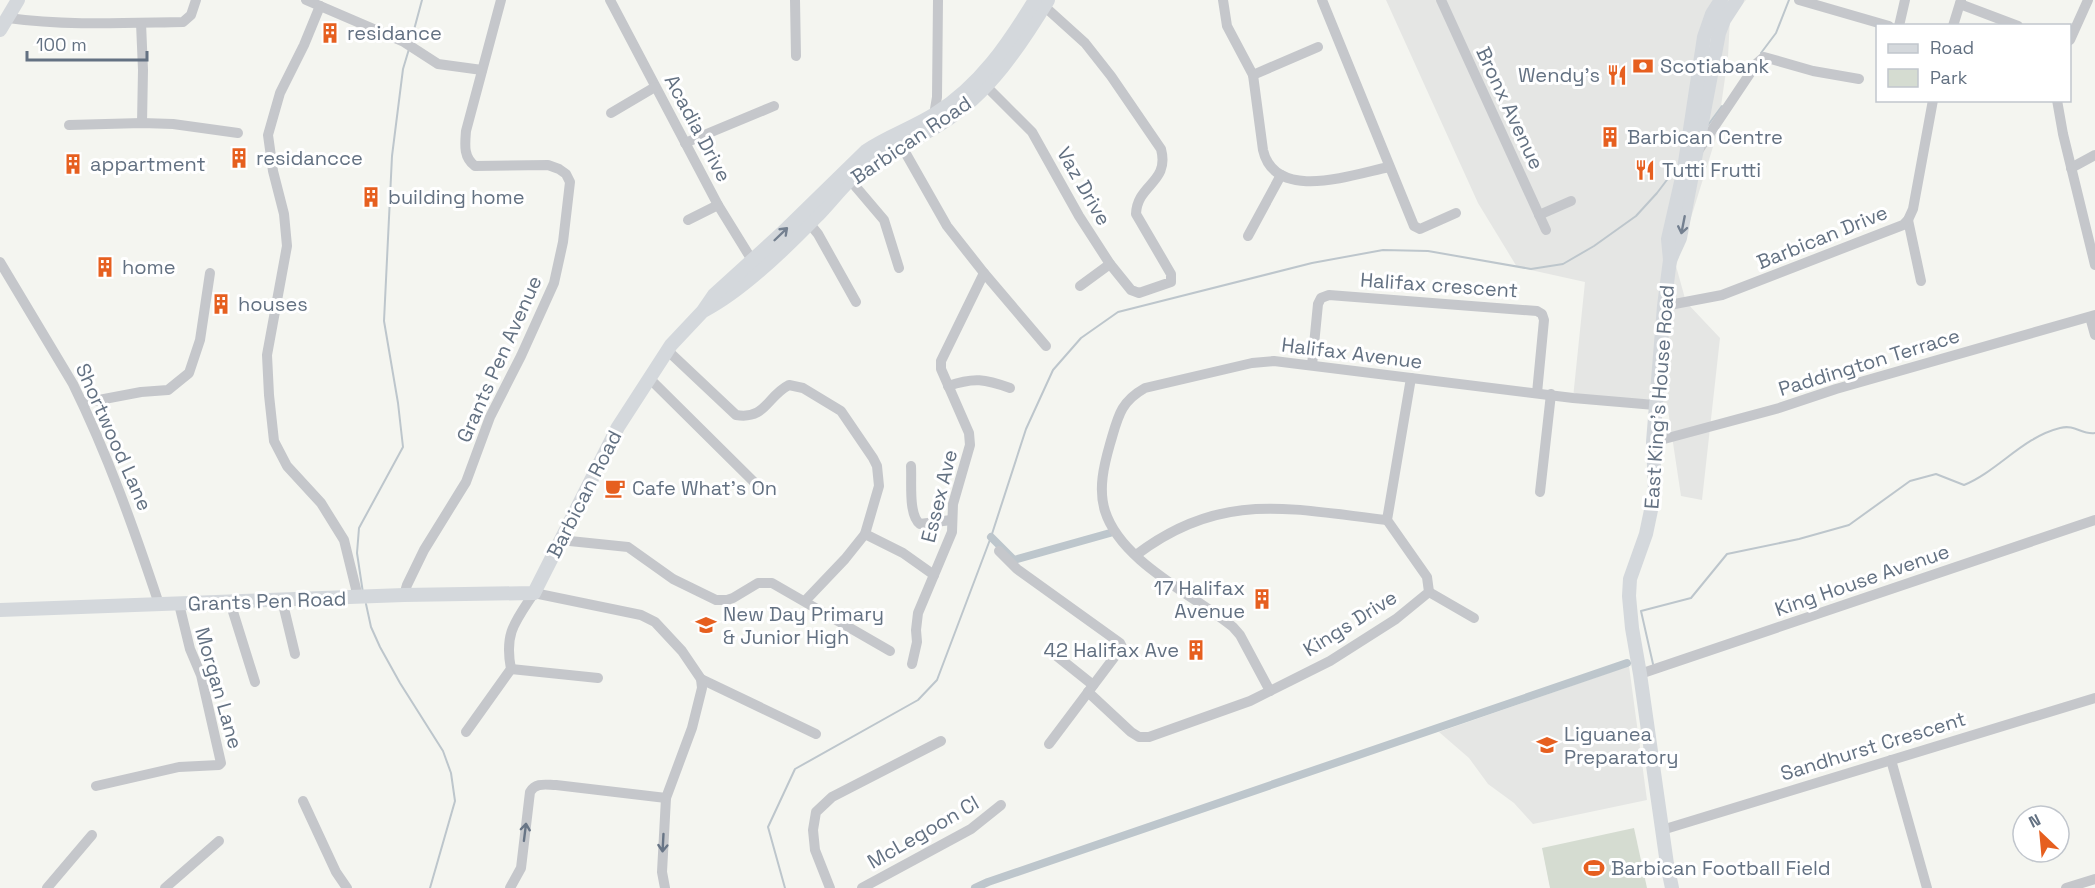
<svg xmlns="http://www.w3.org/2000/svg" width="2095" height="888" viewBox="0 0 2095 888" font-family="'Space Grotesk',sans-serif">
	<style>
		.built { fill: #e5e6e4 }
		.green { fill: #d5dcd1 }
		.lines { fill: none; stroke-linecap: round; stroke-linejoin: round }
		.stream { stroke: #bdc6cc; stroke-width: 2 }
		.canal { stroke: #bdc6cc; stroke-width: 8 }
		.minor { stroke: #c5c7cb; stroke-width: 10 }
		.major { stroke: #d4d8dc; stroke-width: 14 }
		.oneway { stroke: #748090 }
		.oneway2 { stroke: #687586 }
		.labels { text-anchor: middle; stroke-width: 6; stroke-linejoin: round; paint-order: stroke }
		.poi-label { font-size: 20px; fill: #637182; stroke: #fff; text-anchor: start }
		.street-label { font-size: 20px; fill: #637182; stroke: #fff }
	</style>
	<rect width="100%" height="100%" fill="#f4f5f0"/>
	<g class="built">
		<path d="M1386,0H1746L1730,18L1728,57L1717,134L1676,266L1686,302L1720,338L1702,500L1681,496L1667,403L1645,399L1573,398L1585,282L1517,267L1478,203Z"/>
		<path d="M1629,666L1647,800L1533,824L1514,803L1488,784L1469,758L1439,732Z"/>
	</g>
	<path class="green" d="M1634,828L1647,888H1550L1542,848Z"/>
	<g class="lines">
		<g class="stream">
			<path d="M411,41L422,0"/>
			<path d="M1761,53L1776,33L1789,0"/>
			<path d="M1708,125L1722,106"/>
			<path d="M363,593L357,553L359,528L403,447L398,403L384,321L392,156L403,69L409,49"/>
			<path d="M366,604L371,627L380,647L400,683L443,751L451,773L455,801L430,888"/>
			<path d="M1653,664L1641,611L1691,598L1727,554L1799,539L1849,525L1910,481L1936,474L1964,485C1998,471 2023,437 2060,428C2076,424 2081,435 2095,433"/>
			<path d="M785,888L768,827L795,769L918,700L937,680L991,537L1026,429L1053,370L1081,338L1118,312L1312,263L1383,250L1428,251L1531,269L1563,264L1594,246L1636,216L1657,193L1679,164"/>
		</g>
		<g class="canal">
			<path d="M991,537L1014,560L1110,533"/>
			<path d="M975,888L988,882L1627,663"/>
		</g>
		<g class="minor">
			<path d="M306,0L404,42L438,64L482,70"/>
			<path d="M610,0L718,205L755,265"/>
			<path d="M795,0L796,56"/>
			<path d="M1223,0L1227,26L1253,75L1263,150C1275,203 1354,174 1389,167"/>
			<path d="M1322,0L1414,226L1420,229L1456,213"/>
			<path d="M1441,0L1546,230"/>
			<path d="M1799,0L1889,26"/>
			<path d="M1960,4L2018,26"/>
			<path d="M320,6L304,45L280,93L268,135L273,171L284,214L287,246L267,355L269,395L274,441L287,466L321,503L344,540L358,597"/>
			<path d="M8,18C66,26 124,23 183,22L191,15L196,0"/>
			<path d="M141,23L143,70L142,123"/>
			<path d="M1899,26L1905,0"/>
			<path d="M1953,26L1961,0"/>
			<path d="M2070,40L2088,0"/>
			<path d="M1253,75L1318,47"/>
			<path d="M986,86L1032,132L1079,216L1110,264L1131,290L1139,293L1171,282V274L1136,214C1137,184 1170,183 1161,149L1111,76L1085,43L1044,6"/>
			<path d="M2057,100L2063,134L2095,265"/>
			<path d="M611,113L655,87"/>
			<path d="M934,115L937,97L938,0"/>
			<path d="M69,125L142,123L173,124L238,133"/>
			<path d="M685,143L774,106"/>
			<path d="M901,145L947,226L984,273L1046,346"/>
			<path d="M1698,151L1757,63L1764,57L1813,71L1859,79"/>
			<path d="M2071,168L2095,155"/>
			<path d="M850,180L884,220L899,268"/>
			<path d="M1539,215L1571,201"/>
			<path d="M688,220L718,205"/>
			<path d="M1908,220L1921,281"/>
			<path d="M809,223L818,234L856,302"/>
			<path d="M1248,236L1281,175"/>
			<path d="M0,262L73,384C108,455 134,529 159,604"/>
			<path d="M1080,286L1110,264"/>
			<path d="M1664,306L1722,295L1903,225L1908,220L1913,209L1933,100"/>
			<path d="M2090,317L2095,335"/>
			<path d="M667,350L736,415C766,420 767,396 789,385L803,388L841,411L873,458L877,466L879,486L865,534L845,559L805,601"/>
			<path d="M1312,365L1318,304L1321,298L1329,295L1537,311L1542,314L1544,320L1537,393"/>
			<path d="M649,378L755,483"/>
			<path d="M948,386C974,377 985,379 1010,388"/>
			<path d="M83,403L141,392L168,390L189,373L200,340L210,273"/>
			<path d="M1653,442L1779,408L1836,389L2095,315"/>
			<path d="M911,466C912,481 908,515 920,524L951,520"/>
			<path d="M1540,492L1551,394"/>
			<path d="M865,534L903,553L934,575"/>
			<path d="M560,540L628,547L673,579L716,600H727L733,598L758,583H772L890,651"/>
			<path d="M999,551L1017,569L1120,643L1122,647L1049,744"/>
			<path d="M1136,555C1221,490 1289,509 1387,520"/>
			<path d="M1429,592L1474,618"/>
			<path d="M404,595L407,585L424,550L466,482L490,417L521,356L554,283L563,242L570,182L566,174L559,169L548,165L475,166C463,157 465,144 466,131L501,0"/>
			<path d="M282,600L295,654"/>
			<path d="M230,602L255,682"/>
			<path d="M1053,653L1093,685"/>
			<path d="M912,664L917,642L916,630L918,613L952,532L953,504L970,445L969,433L941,369V361L984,273"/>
			<path d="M511,669L598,678"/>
			<path d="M1640,674L2095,520"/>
			<path d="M701,679L816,734"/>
			<path d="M1270,691L1240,635L1233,627C1194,595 1121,562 1105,511C1098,489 1104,465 1110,444C1118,417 1120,402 1145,388L1252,363L1274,361L1573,398L1655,405"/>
			<path d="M1088,692L1131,732L1139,737H1149L1250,701L1330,661L1396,619L1429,592L1427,577L1387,520L1411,378"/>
			<path d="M466,732L511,669C504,633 515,622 534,593L641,615L655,622L682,651L701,679L702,688L692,728L666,798L662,872L665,888"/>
			<path d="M1891,760L1927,888"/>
			<path d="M96,786L179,767L219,765L221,763L201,675L190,649L179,604"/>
			<path d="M303,801L336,872L347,888"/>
			<path d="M1662,830L2095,698"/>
			<path d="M47,888L92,835"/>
			<path d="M165,888L219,841"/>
			<path d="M510,888L521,868L530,792C536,782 546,785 556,785L666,798"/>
			<path d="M830,888L815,850L813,830L816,812L832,797L941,741"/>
			<path d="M862,888L971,829L1001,805"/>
			<path d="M2066,888L2095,879"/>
		</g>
		<g class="major">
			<path d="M0,30L18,0"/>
			<path d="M1670,260L1680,238L1719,33L1724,20L1737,0"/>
			<path d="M705,310C741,291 787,247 816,217C829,204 840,189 853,177C881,153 912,142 942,123C989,93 1020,46 1048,0"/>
			<path d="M0,610L404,595L534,593L618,427L671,345L703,311L714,295L781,234L866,151C888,136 913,128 935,114C980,86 1008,44 1035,0"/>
			<path d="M1672,888L1667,864L1640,674L1632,628L1629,596L1630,579L1646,534L1655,491L1653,442L1664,306L1670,260L1668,239L1684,169L1704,37L1712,14L1721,0"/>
		</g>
	</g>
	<defs><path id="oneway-shaft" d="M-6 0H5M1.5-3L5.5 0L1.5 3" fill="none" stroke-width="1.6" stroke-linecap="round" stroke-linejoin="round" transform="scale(1.5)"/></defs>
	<g class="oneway">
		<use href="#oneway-shaft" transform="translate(1683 225) rotate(101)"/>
		<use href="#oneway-shaft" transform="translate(781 234) rotate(-44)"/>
	</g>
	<g class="oneway2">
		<use href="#oneway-shaft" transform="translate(525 832) rotate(-83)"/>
		<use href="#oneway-shaft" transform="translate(663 843) rotate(93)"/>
	</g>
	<defs>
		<g id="building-bare" transform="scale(1.62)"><path d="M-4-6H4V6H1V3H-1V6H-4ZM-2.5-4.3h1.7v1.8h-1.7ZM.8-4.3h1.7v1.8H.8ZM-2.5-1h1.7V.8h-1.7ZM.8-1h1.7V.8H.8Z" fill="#e65f1f" stroke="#fff" stroke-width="2.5" paint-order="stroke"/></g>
		<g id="bank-bare" transform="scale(1.62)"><path d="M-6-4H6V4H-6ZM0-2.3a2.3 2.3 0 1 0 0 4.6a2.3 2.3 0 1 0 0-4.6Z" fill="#e65f1f" stroke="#fff" stroke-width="2.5" paint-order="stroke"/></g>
		<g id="restaurant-bare" transform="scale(1.62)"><path d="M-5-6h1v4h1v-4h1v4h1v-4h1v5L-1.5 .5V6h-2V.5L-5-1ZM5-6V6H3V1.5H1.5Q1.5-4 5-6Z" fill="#e65f1f" stroke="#fff" stroke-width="2.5" paint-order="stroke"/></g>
		<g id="cafe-bare" transform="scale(1.62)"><path d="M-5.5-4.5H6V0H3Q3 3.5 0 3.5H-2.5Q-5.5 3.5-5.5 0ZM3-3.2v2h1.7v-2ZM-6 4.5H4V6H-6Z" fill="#e65f1f" stroke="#fff" stroke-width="2.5" paint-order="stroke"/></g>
		<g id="school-bare" transform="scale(1.62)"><path d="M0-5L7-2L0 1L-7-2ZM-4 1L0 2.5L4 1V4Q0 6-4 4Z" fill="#e65f1f" stroke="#fff" stroke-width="2.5" paint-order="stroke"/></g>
		<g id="stadium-bare" transform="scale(1.62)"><path d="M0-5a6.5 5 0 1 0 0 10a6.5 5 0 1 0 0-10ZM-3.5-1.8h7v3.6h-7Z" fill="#e65f1f" stroke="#fff" stroke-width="2.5" paint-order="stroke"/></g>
	</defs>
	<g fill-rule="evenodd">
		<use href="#building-bare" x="330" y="33"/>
		<use href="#bank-bare" x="1643" y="66"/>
		<use href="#restaurant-bare" x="1617" y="75"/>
		<use href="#building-bare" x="1610" y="137"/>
		<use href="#building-bare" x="239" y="158"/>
		<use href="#building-bare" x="73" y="164"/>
		<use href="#restaurant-bare" x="1645" y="170"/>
		<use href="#building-bare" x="371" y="197"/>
		<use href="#building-bare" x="105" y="267"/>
		<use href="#building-bare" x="221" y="304"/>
		<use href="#cafe-bare" x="615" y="488"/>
		<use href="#building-bare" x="1262" y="599"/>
		<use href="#school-bare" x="706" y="625"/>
		<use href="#building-bare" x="1196" y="650"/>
		<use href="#school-bare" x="1547" y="745"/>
		<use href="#stadium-bare" x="1594" y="868"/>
	</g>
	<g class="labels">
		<g class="poi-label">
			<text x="347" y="40">residance</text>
			<text x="1660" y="73">Scotiabank</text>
			<text x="1600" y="82" text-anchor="end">Wendy's</text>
			<text x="1627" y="144">Barbican Centre</text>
			<text x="256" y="165">residancce</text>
			<text x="90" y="171">appartment</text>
			<text x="1662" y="177">Tutti Frutti</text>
			<text x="388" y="204">building home</text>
			<text x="122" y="274">home</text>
			<text x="238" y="311">houses</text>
			<text x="632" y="495">Cafe What's On</text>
			<text x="1245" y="595" text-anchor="end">17 Halifax<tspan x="1245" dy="23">Avenue</tspan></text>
			<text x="723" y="621">New Day Primary<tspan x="723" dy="23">&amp; Junior High</tspan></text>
			<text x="1179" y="657" text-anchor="end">42 Halifax Ave</text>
			<text x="1564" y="741">Liguanea<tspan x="1564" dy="23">Preparatory</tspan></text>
			<text x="1611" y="875">Barbican Football Field</text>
		</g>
		<g class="street-label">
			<text transform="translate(1510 108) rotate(65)" y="7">Bronx Avenue</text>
			<text transform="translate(698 128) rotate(62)" y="7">Acadia Drive</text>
			<text transform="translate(911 140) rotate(-34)" y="7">Barbican Road</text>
			<text transform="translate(1084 186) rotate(60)" y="7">Vaz Drive</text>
			<text transform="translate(1822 237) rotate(-22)" y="7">Barbican Drive</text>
			<text transform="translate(1439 285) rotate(4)" y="7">Halifax crescent</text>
			<text transform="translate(1352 353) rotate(7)" y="7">Halifax Avenue</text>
			<text transform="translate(499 359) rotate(-66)" y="7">Grants Pen Avenue</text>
			<text transform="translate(1869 362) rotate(-17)" y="7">Paddington Terrace</text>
			<text transform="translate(1659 397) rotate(-86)" y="7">East King's House Road</text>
			<text transform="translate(114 437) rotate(66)" y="7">Shortwood Lane</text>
			<text transform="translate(584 494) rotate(-63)" y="7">Barbican Road</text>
			<text transform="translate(939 496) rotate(-76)" y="7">Essex Ave</text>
			<text transform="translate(1862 580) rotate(-19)" y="7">King House Avenue</text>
			<text transform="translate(267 601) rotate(-2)" y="7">Grants Pen Road</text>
			<text transform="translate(1350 623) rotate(-32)" y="7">Kings Drive</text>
			<text transform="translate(219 688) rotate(74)" y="7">Morgan Lane</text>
			<text transform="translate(1873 746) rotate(-17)" y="7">Sandhurst Crescent</text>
			<text transform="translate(923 832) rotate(-30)" y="7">McLegoon Cl</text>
		</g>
	</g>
	<rect x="1876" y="24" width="195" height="78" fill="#ffffff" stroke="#c1c6cd" stroke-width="1.5"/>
	<rect x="1888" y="44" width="30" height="9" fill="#d4d8dc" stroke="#c1c6cd" stroke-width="1.5"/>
	<text x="1930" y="54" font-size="18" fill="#637182">Road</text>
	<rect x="1888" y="69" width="30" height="18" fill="#d5dcd1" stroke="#c1c6cd" stroke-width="1.5"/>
	<text x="1930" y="84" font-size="18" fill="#637182">Park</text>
	<g transform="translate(2041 834) rotate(334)"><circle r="28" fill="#ffffff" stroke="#c1c6cd" stroke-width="1.5"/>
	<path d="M0-4.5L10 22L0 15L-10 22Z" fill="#e65f1f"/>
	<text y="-9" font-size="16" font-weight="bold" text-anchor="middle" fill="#637182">N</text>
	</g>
	<path d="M27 51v9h120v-9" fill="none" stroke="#637182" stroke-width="3"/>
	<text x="36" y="51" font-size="18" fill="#637182" stroke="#ffffff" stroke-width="4.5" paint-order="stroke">100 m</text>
</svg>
